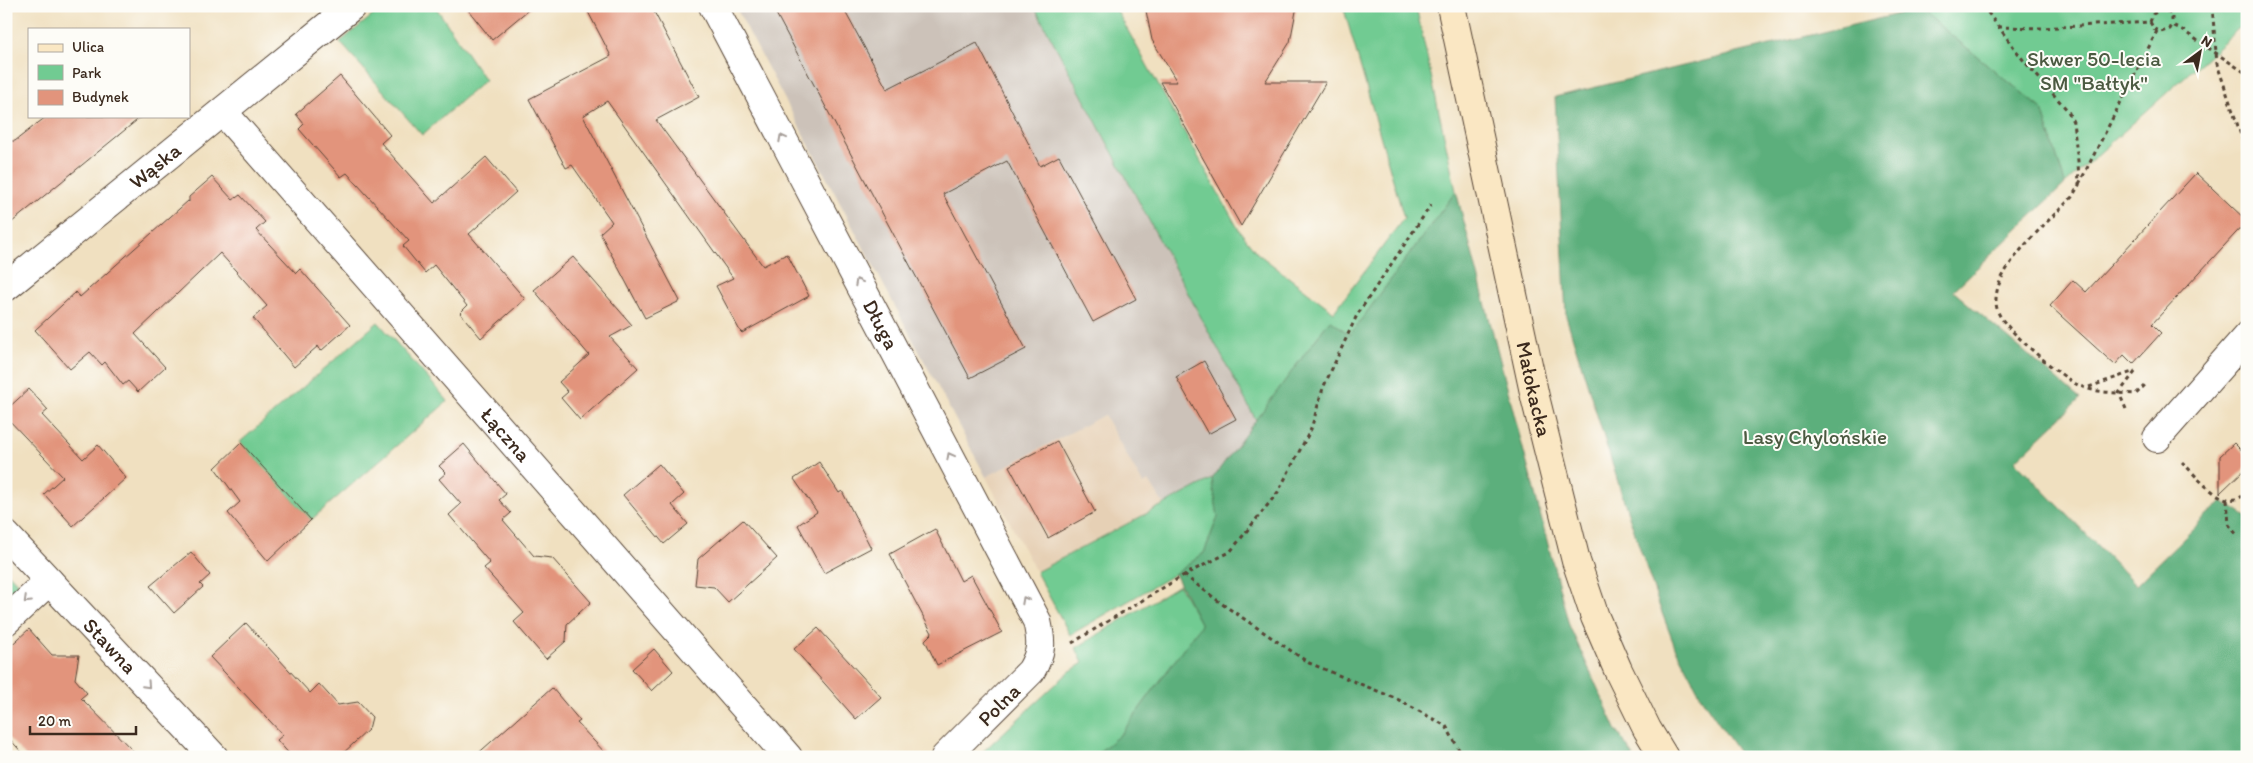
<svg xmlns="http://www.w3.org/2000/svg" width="2253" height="763" viewBox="0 0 2253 763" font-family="Itim,sans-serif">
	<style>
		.built { fill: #e6d0b5 }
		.industrial { fill: #ccc2b9 }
		.green { fill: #71cb92; stroke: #567a58 }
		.forest { fill: #5caf7c; stroke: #4c6c4d }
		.building { fill: #e2947c }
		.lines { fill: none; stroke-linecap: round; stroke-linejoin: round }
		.minor-casing { stroke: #564536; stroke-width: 30 }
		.secondary-casing { stroke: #564536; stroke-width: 30 }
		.path { stroke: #564536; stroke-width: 3; stroke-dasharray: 4 4; stroke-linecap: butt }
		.minor { stroke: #fff; stroke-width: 28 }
		.secondary { stroke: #fae7c3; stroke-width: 28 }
		.oneway { stroke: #a79f9a }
		.labels { text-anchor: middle; stroke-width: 4; stroke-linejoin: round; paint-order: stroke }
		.park-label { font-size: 21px; fill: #4b5a41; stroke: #fdfcf7 }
		.street-label { font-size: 21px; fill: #3b2a1e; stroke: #fdfcf7 }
	</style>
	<rect width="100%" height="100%" fill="#fdfcf7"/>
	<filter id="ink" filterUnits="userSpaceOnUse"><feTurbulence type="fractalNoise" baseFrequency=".02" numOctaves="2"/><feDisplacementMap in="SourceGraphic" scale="10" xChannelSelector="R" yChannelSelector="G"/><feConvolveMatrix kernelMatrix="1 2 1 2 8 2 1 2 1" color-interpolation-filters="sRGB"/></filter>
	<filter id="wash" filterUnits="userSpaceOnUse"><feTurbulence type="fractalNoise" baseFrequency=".0096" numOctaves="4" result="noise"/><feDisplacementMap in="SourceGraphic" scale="20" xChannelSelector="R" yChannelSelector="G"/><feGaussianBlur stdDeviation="1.12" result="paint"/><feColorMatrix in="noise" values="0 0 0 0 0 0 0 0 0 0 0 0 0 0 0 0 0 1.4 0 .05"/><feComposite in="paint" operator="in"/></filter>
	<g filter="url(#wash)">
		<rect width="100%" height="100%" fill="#f0e0c0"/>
		<path class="built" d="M1104,415L1143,483L1149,480L1164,505L1036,572L986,477Z"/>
		<path class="industrial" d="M735,6H1034L1256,420L1212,479L1164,505L1149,481L1143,484L1104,415L986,477Z"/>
		<g class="green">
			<path d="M384,6H435L485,80L422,135L340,42Z"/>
			<path d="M1034,6H1116L1117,11L1239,230L1257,253L1334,312L1404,218L1343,6H1416L1456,191L1350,335L1330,320L1256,420Z"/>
			<path d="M1918,6H2247V21L2065,184L2042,109L1919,9Z"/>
			<path d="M378,322L448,401L311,520L240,442Z"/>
			<path d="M1212,479L1218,516L1204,553L1175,574L1070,635L1036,572Z"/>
			<path d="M6,571L23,589L6,605Z"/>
			<path d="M1179,585L1201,625L1121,734L1093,757H977L1069,672L1083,663L1076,648Z"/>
		</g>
		<g class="forest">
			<path d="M1919,9L2042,109L2065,184L1953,291L2080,399L2015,461L2136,585L2222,501L2247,517V757H1742L1704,702L1675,647L1659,605L1622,495L1566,316L1555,97Z"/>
			<path d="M1456,191L1569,625L1617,731L1634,757H1093L1121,734L1201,625L1175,574L1204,553L1218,517L1212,479L1330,320L1350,335Z"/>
		</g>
		<g id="blocks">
			<g class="building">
				<path d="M465,6H533L492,40Z"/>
				<path d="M585,6H651L699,97L656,120L763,266L787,254L809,296L742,333L740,331L716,286L733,278L607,101L583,116L680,301L645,318L600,233L612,222L572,165L566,168L529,99L611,56Z"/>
				<path d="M772,6H842L887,89L977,43L1040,166L1059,156L1136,299L1093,322L1007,161L943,194L1026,349L970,378Z"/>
				<path d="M1145,6H1297L1290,42L1265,82H1326L1241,226L1160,82H1177L1152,40Z"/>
				<path d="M340,76L390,135L381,143L434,203L486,157L516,192L469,234L525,299L481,338L460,313L467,306L434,265L425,273L403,246L409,241L347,173L341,177L299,129L304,124L296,114Z"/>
				<path d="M47,116H142L6,227V141H15Z"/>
				<path d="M2196,173L2247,221L2152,324L2161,333L2133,364L2124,355L2115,365L2050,306L2073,280L2086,292Z"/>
				<path d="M212,177L233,200L240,195L265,222L256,230L296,273L300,269L350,325L321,351L318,346L294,367L253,318L267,306L220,253L135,334L165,367L138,392L128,381L123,385L105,362L102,365L90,352L70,369L35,330L76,292L80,297L188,201L189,202V197Z"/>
				<path d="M573,257L632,325L610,337L638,368L580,420L561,398L568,392L559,382L589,355L534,290Z"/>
				<path d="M1204,361L1236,419L1208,434L1176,377Z"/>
				<path d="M29,389L48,410L42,415L83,459L98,445L126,478L73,526L44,494L63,477L6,417V410Z"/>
				<path d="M1057,441L1095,512L1048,538L1009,466Z"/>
				<path d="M241,443L311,520L268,561L228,513L240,502L215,468Z"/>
				<path d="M2234,443L2247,456V467L2220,493V456Z"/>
				<path d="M464,444L506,494L499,500L511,513L503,520L534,556L552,558L591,602L567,624L566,641L546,659L514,622L524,613L484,568L490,563L449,515L461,504L439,479L446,473L439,466Z"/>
				<path d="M819,462L839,493L842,491L871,548L824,573L798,525L817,512L794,479Z"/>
				<path d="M659,464L684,494L672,505L688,524L664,544L623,495Z"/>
				<path d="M743,520L777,558L728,602L714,587L695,585L698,559Z"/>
				<path d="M935,529L961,581L971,575L1002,632L937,665L925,640L932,633L890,554Z"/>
				<path d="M191,552L210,575L200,584L203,587L174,613L150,586Z"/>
				<path d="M246,623L310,693L319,684L338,705L358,702L372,717L369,729L339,757H292L277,740L283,735L210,657Z"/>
				<path d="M818,628L881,697L856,719L794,649Z"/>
				<path d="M29,629L52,655H79L75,679L87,693L81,698L139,757H26L6,735V650Z"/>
				<path d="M654,649L673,671L652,691L632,669Z"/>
				<path d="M552,688L580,721L577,723L609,757H474Z"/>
			</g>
		</g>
	</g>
	<g filter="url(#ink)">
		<use href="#blocks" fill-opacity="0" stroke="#564536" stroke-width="1"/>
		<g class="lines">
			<g class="minor-casing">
				<g id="minor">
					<path id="s1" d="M713,6L1037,621C1042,643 1042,652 1031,671L945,757"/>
					<path id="s2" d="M223,112L788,757"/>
					<path id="s3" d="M6,287L352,6"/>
					<path d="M2157,438L2247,336"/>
					<path id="s4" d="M6,535L214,757"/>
					<path d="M6,621L49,581"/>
				</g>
			</g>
			<g class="secondary-casing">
				<g id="secondary">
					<path id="s5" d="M1451,6L1535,397L1576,561L1595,617L1618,670L1647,729L1664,757"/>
				</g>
			</g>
			<g class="path">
				<path d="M1983,6L2024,61L2068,111L2073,122L2078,161L2079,185L2072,197C2048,222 2009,255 1998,287C1995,298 1995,307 2000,316C2009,332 2063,379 2080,386C2096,393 2119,393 2136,394L2147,383"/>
				<path d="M2212,6L2217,64L2247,153"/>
				<path d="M2168,12L2172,6"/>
				<path d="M2150,22L2154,29L2161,32L2170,29L2172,25L2179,28L2247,74"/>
				<path d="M1998,27L2041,28L2150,22L2153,14L2160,10L2168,12L2172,15V25"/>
				<path d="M2079,184L2157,31"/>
				<path d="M2089,387L2135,371"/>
				<path d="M2126,409L2119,393L2135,372"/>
				<path d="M2182,462C2197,476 2226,516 2247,492"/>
				<path d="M2227,500L2229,525L2237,535"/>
				<path d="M1184,575L1225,606L1309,663L1397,699L1446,726L1463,757"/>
				<path d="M1072,643L1184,575L1230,552L1278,492L1311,429L1323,388L1357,315L1431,205"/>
			</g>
			<use href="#minor" class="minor"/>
			<use href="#secondary" class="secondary"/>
		</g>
		<defs><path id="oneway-chevron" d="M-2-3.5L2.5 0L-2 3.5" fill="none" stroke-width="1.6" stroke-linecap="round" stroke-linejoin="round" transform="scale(1.25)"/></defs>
		<g class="oneway">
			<use href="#oneway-chevron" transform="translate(782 138) rotate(-118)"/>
			<use href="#oneway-chevron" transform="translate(858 282) rotate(-118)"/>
			<use href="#oneway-chevron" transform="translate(950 456) rotate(-118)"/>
			<use href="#oneway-chevron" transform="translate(27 600) rotate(136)"/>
			<use href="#oneway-chevron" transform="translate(1025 600) rotate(-118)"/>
			<use href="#oneway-chevron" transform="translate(147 685) rotate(47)"/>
		</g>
	</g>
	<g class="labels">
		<g class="park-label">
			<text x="2094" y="66">Skwer 50-lecia<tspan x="2094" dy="24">SM "Bałtyk"</tspan></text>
			<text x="1815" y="444">Lasy Chylońskie</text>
		</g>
		<g class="street-label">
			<text dy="7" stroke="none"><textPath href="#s3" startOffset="192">Wąska</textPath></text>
			<text dy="7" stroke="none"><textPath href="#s1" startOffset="360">Długa</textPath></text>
			<text dy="7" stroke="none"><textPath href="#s5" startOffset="392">Małokacka</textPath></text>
			<text dy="7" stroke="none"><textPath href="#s2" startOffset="429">Łączna</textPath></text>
			<text dy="7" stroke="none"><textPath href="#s4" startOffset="152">Stawna</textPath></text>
			<text transform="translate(999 705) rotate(-45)" y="7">Polna</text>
		</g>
	</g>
	<rect width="2253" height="763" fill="none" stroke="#fdfcf7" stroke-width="25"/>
	<rect x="28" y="28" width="162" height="90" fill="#fdfcf7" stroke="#afa8a0"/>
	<rect x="38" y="44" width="25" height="8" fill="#fae7c3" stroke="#afa8a0"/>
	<text x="72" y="52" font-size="15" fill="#3b2a1e">Ulica</text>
	<rect x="38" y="65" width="25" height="15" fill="#71cb92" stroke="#afa8a0"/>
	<text x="72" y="78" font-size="15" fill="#3b2a1e">Park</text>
	<rect x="38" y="90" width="25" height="15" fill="#e2947c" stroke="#afa8a0"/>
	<text x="72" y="102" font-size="15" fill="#3b2a1e">Budynek</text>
	<g transform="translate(2200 52) rotate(32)" stroke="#fdfcf7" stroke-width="4" paint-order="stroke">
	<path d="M0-4L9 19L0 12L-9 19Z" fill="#3b2a1e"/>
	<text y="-8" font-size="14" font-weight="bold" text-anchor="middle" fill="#3b2a1e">N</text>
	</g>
	<path d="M30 726v8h106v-8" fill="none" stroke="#3b2a1e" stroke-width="2.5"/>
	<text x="38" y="726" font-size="15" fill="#3b2a1e" stroke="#fdfcf7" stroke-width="4" paint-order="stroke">20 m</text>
</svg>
